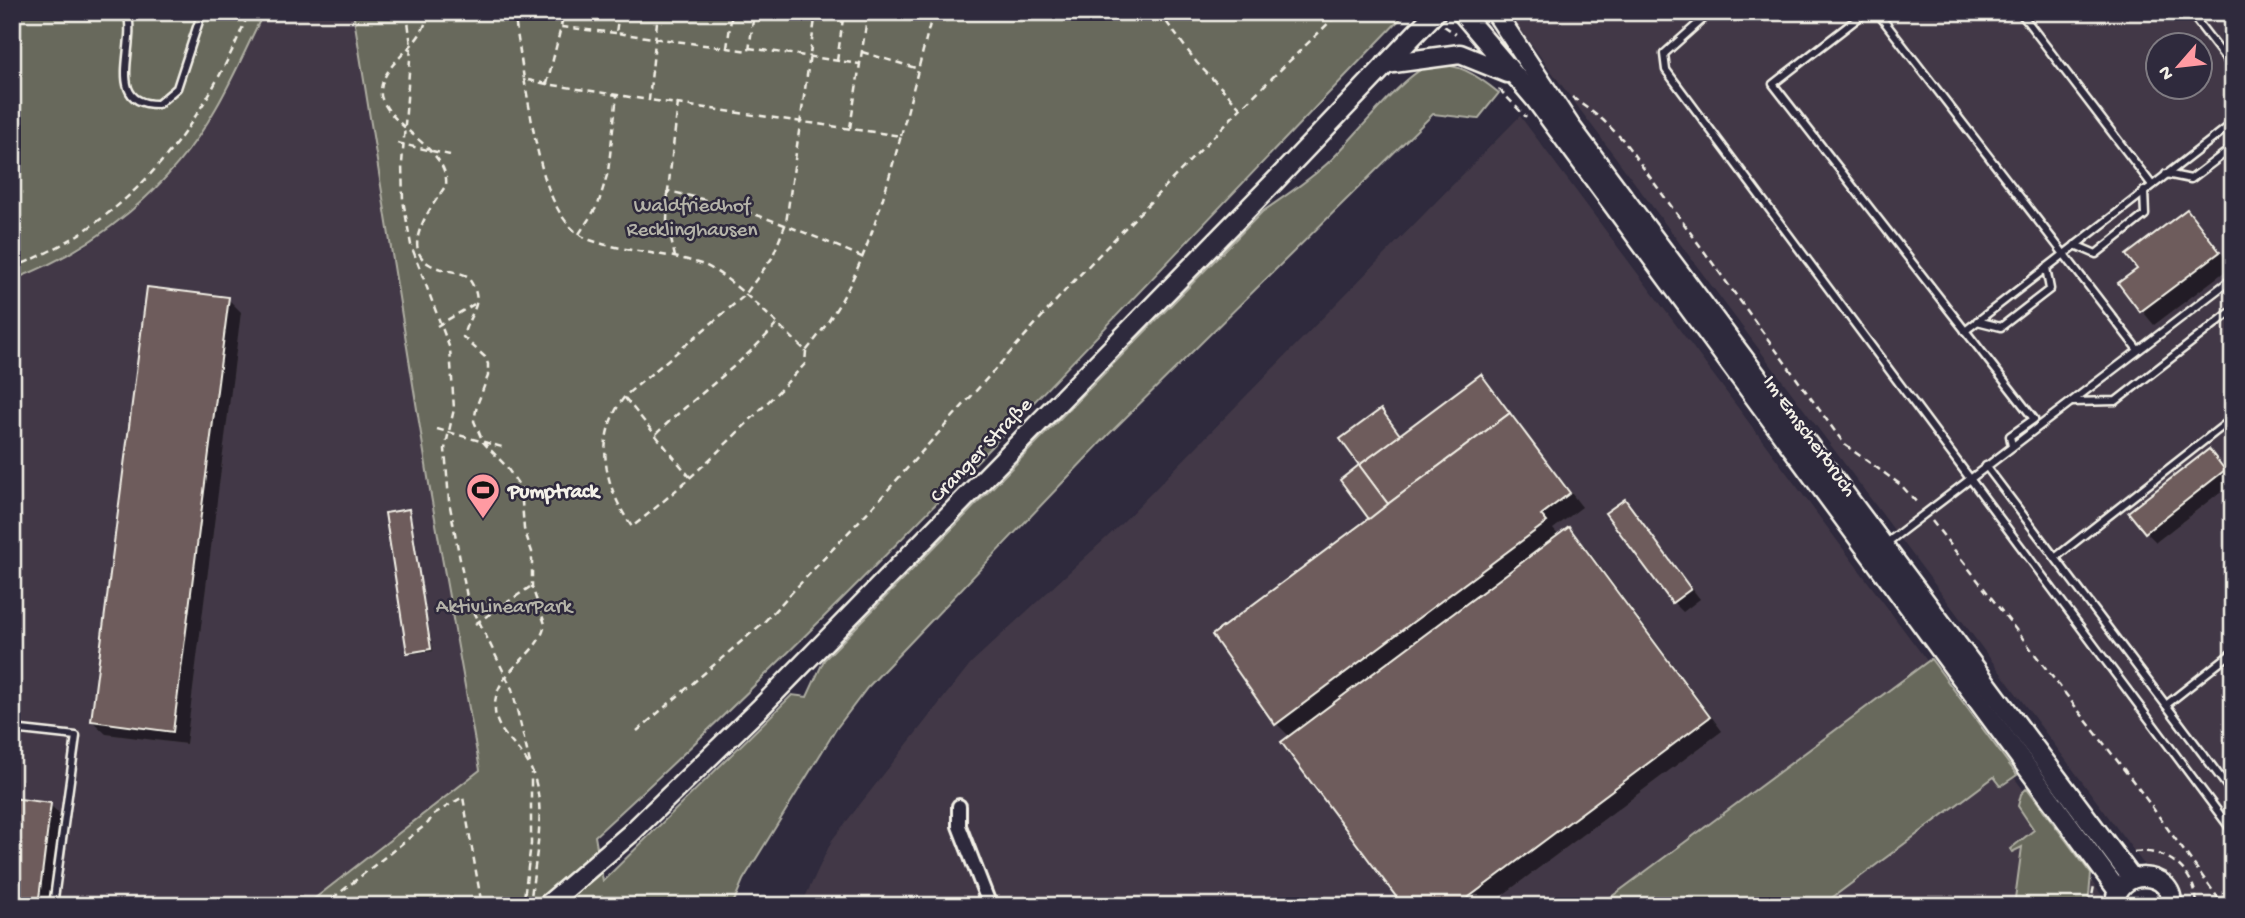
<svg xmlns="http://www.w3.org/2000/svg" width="2245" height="918" viewBox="0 0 2245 918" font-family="'Gochi Hand',sans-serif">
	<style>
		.built { fill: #423946; fill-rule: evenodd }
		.green { fill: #67695b; stroke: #aeada2; stroke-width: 2 }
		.shadow { fill: #0007 }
		.building { fill: #6e5c5b; stroke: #f4f1e8; stroke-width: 2 }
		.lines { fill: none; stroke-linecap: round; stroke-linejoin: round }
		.lane-casing { stroke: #f4f1e8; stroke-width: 11 }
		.street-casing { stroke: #f4f1e8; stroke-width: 18 }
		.secondary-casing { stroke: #f4f1e8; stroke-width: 23 }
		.path { stroke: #f4f1e8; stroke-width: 2.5; stroke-dasharray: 7 5; stroke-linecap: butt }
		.lane { stroke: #2f2a3d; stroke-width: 6 }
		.street { stroke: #2f2a3d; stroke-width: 12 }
		.secondary { stroke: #2f2a3d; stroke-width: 18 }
		.labels { text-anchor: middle; stroke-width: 5; stroke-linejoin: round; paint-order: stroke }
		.park-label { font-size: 21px; fill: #b5b4a9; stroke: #2f2a3d }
		.street-label { font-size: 21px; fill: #f4f1e8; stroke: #2f2a3d }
		.poi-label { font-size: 21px; font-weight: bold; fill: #f4f1e8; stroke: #2f2a3d; text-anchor: start }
	</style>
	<rect width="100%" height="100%" fill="#2f2a3d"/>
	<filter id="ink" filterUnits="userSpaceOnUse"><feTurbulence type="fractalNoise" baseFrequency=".0143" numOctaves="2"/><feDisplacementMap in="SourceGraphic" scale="14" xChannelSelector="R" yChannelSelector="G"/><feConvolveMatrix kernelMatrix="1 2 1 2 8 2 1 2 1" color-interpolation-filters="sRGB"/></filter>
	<g filter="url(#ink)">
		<g class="built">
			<path d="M264,12H353L431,496L480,770L305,906H12V280L81,249L126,216L166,177L216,109Z"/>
			<path d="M1507,12H2233V906H2175ZM2158,46H2200V88H2158Z"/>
			<path d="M1520,116L2110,906H801L832,840L971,663L1118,527Z"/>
		</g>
		<g class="green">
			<path d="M12,12H264C248,44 234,77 216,108C171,188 98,248 12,280Z"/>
			<path d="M353,12H1407C1138,289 880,576 595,836L603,881L792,695L807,697L824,660L1262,212C1285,196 1310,180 1331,160C1350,142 1406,72 1427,67C1455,59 1478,76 1499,93L1478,119L1433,114L1108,435L867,688L836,729L743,880L732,906H305L480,770L431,496Z"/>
			<path d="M1931,659L2017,775L2001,786L1994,777L1821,906H1599Z"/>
			<path d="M2027,788L2091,874L2088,906H2014L2022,847L2012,852L2010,849L2034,830L2018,806L2021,794Z"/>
		</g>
		<g class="shadow">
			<path d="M2187,211L2232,266L2154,325L2120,284L2139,269Z"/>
			<path d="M228,299L241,312L186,744L106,734L92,721Z"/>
			<path d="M1481,376L1582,507L1553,529L1559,536L1569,529L1582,542L1722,731L1488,906H1405L1290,737L1276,723L1371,519L1362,466L1381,411L1402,436Z"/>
			<path d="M2218,462L2233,482L2156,542L2146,532Z"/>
			<path d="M1625,501L1700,599L1683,612L1673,602Z"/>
			<path d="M409,511L433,651L411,654L409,652Z"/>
			<path d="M50,805L64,818L52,906H12Z"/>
		</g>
		<g class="building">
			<path d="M2187,209L2220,252L2140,312L2118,283L2137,269L2126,255Z"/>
			<path d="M147,287L229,297L173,732L91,721Z"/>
			<path d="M1481,374L1510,413L1388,504L1359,465Z"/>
			<path d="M1381,409L1400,435L1359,465L1340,439Z"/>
			<path d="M1510,413L1570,493L1541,515L1547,522L1275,725L1212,635Z"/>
			<path d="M2209,449L2225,470L2145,533L2128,512Z"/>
			<path d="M1359,465L1388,504L1369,519L1340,480Z"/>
			<path d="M1625,499L1691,589L1672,603L1605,513Z"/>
			<path d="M409,509L431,649L407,653L385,513Z"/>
			<path d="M1569,527L1710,717L1457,906H1403L1281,742Z"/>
			<path d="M12,798L51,803L38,906H12Z"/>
		</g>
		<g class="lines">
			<g class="lane-casing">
				<g id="lane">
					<path d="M127,12C138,45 103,105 158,104L177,88L202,12"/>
					<path d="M1711,12L1664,54L1666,70L2233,832"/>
					<path d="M1866,12L1773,84L2034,419L2010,436L2012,446"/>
					<path d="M1877,12L2138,350"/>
					<path d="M2020,12L2152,185"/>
					<path d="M2190,12L2233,68"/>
					<path d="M2166,174L2191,179L2233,147"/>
					<path d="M2075,245L2096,254L2145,215L2144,191"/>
					<path d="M1977,321L2001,327L2050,289L2046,268"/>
					<path d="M1965,331L2233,123"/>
					<path d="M2072,402L2116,401L2233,310"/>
					<path d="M1986,466L2233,794"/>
					<path d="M1884,545L2233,278"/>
					<path d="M2056,557L2233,418"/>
					<path d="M2166,705L2233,652"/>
					<path d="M12,729L76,736L53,906"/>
				</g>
			</g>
			<g class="street-casing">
				<path id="street" d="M959,806V826L990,906"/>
			</g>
			<g class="secondary-casing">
				<g id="secondary">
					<path d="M1461,12L1535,99L2118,891"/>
					<path d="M1495,12L1571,127L2132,878"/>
					<path d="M1386,64L1460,54L1507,73"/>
					<path d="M546,906L630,834L759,709L1275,181L1436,12"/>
					<path d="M2115,906C2114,867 2174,868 2172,906"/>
				</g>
			</g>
			<g class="path">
				<path d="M407,12L411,46L402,164L403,200L411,245L450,349L454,409L445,449L449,501L467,597L512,689L530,763"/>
				<path d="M417,12L425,14"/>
				<path d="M427,12C427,47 378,61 381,96C391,129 450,150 446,185C434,204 399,246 429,264C440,271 455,270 467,276C488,305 469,310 463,337L485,357L488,364V376L477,405L474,421L483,442L505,465L521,488L524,529L532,552V587L545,624C539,657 496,669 495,705C493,734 520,744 531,769C548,807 535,857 531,898"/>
				<path d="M514,12L524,79L547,84"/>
				<path d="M619,12L616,33L749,51L754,12"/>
				<path d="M1159,12L1197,63L1241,108L1340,12"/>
				<path d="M561,26L564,12"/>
				<path d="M1444,26L1456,34"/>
				<path d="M616,33L561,27L547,84L649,100L658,12"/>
				<path d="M727,48L732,12"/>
				<path d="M749,48L860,64"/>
				<path d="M862,52L919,69"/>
				<path d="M837,61L844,12"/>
				<path d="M524,79C534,124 541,222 590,240C627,253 668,252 704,265C730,275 783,330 806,351C862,284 877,218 901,136L649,100"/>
				<path d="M1499,89L1526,117"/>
				<path d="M1572,97L1603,120L1623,140L1845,445L1901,485L1919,505"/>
				<path d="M678,103L668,191C742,207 795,227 864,258"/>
				<path d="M850,128L868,12"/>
				<path d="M901,136L933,12"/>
				<path d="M397,143L450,155"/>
				<path d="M668,191L667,221L675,257"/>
				<path d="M579,234L598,205L608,172L617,95"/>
				<path d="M12,268C131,222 202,128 249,12"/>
				<path d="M437,326L476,303"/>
				<path d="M806,351L805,364C750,421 694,478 632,527C604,486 592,437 626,395L744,296L772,258L786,223L816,12"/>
				<path d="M625,398L690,477"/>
				<path d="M437,429L502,447"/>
				<path d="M656,434C695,396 740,366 776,325"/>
				<path d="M1932,521L2136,785L2224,906"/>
				<path d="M475,624L530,587"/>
				<path d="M637,731L764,622L878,501L1071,284L1241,108"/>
				<path d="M2134,852C2168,848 2196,872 2197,906"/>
				<path d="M323,906L428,823L434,814L463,797L482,906"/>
				<path d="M523,906L531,844V773"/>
				<path d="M2090,906L2094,886"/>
			</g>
			<use href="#lane" class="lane"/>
			<use href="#street" class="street"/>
			<use href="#secondary" class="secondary"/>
		</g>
	</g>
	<defs>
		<g id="stadium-pin" transform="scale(1.75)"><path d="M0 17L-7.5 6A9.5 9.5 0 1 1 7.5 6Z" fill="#ff9aa2" stroke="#2f2a3d"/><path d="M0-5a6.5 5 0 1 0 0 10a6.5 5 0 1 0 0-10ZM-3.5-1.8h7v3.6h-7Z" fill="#111"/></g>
	</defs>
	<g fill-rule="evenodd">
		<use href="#stadium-pin" x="483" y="490"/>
	</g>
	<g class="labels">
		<g class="park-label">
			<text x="692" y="211">Waldfriedhof<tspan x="692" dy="24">Recklinghausen</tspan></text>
			<text x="504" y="612">AktivLinearPark</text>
		</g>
		<g class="street-label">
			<text transform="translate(1811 435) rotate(54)" y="7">Im Emscherbruch</text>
			<text transform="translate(980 449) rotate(-46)" y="7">Cranger Straße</text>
		</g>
		<g class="poi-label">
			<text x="508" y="497">Pumptrack</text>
		</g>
	</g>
	<rect width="2245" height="918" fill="none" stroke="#2f2a3d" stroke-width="42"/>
	<rect x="21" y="21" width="2203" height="876" fill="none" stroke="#f4f1e8" stroke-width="2.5" filter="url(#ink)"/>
	<g transform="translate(2179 66) rotate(242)"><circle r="33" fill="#2f2a3d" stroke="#7e7a81" stroke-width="2"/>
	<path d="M0-5L12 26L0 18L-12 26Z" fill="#ff9aa2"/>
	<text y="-10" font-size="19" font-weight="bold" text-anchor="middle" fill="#f4f1e8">N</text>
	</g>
</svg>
